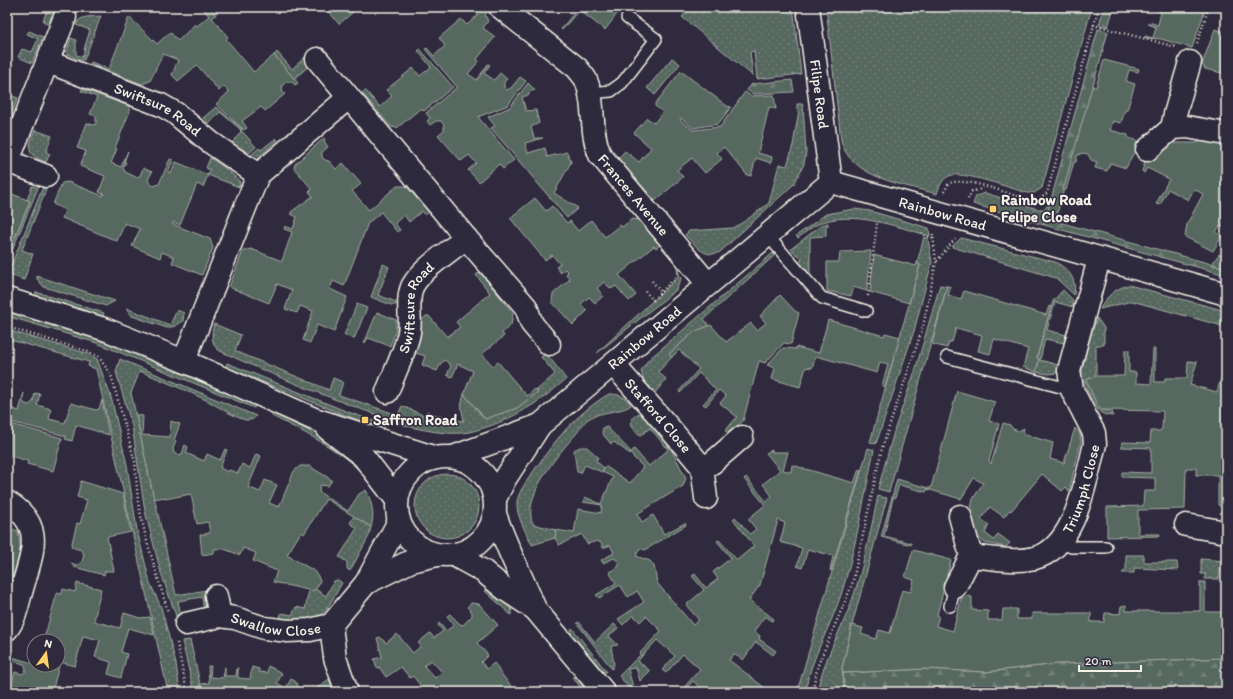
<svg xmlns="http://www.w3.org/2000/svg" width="1233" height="699" viewBox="0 0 1233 699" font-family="Itim,sans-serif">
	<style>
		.grass { fill: url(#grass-dots); stroke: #a6aca4 }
		.forest { fill: url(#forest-firs); stroke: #a6aca4 }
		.garden { fill: #576861; stroke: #a6aca4; fill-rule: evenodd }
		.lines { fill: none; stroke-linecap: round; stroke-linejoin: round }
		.service-casing { stroke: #f4f1e8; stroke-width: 14 }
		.minor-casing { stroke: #f4f1e8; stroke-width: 25 }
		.tertiary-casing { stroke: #f4f1e8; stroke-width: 25 }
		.path { stroke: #f4f1e8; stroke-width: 2.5; stroke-dasharray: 1 3; stroke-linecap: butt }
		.service { stroke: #2f2a3d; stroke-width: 11 }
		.minor { stroke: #2f2a3d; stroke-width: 22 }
		.tertiary { stroke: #2f2a3d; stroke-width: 22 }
		.poi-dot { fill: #ffd166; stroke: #2f2a3d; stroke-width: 1.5 }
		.labels { text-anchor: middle; stroke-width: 3; stroke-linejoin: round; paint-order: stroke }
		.street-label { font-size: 15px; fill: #f4f1e8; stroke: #2f2a3d }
		.poi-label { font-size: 15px; font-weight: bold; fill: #f4f1e8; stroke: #2f2a3d; text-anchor: start }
	</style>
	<defs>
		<pattern id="grass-dots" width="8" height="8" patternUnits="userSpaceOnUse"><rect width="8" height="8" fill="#576861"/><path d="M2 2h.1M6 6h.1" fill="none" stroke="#707e78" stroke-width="1.8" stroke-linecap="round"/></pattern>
		<pattern id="forest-firs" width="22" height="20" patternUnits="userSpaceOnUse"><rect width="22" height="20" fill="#576861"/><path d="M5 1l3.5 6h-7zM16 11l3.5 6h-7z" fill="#707e78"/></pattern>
	</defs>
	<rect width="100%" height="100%" fill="#2f2a3d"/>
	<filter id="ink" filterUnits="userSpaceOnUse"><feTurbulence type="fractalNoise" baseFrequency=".025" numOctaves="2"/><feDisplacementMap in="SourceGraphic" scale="8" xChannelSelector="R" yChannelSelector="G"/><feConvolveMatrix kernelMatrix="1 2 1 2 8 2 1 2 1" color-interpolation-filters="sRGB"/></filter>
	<g filter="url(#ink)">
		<g class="grass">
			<path d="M48,7H55L48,25L43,21Z"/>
			<path d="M690,7H793L801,74L757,79L754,51L750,52L753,76L682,17Z"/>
			<path d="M826,7H1092L1042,188L1034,193H1027C1013,189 961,170 949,176C942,179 939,187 937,194C906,185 849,178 841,140Z"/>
			<path d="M101,16L84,60H79L66,53L71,38L76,40V55L83,57L85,46L90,30L76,25C79,15 91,17 101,16Z"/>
			<path d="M29,31L43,37L32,63L18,57L22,49L32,52L38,39L27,34Z"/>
			<path d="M277,52L292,69L305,57L311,64L294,79L274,55Z"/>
			<path d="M672,58L680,64L655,95L647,88Z"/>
			<path d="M797,104H803L806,152L804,164L794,184L720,252C703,259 696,245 685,235L689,231L733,228L745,221L769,203L779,164L787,166L793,145L799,110L797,109Z"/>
			<path d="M216,107L242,129L241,130L256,147L249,153L232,143L241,132L240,129L220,112L209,124L203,118Z"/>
			<path d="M35,130L52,136L46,152L50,154L46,162C25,155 28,148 35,130Z"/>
			<path d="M276,138L278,140L261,155L255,157L251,155L259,148L261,150Z"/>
			<path d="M210,158L228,170L240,182L239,187L208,175L210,170L206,168Z"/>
			<path d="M48,185L22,250L33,254L24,280L7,274V268H10L43,187Z"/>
			<path d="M32,186L38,188L7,263V257L30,201L27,200Z"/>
			<path d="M985,193L1038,209H1044L1050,203L1044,225L973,204L976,196Z"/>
			<path d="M854,209L870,211L925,227L929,228L930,236C898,227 850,209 818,224C811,227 805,233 798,238L796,236L826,214Z"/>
			<path d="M828,223V226L826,227V236L810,237V273L808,274L798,263L802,260L791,249L820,226Z"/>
			<path d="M924,237L928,239L932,262L914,331L876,444L870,442L920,265L917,263Z"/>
			<path d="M961,238L1055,262C1069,269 1077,279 1074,295L1056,278L952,247Z"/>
			<path d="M773,253L775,255L704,319L709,326L694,332L669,354L672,357L658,372L666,379L655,393L644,381L641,371L648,360Z"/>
			<path d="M1219,254L1226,259V268L1212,264Z"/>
			<path d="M383,264L389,267L378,295L396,302V305H391L371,297Z"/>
			<path d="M677,268L681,279L676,290L597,353L678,277Z"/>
			<path d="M37,276L115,301L106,306L44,287L37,279Z"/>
			<path d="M940,285L947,286L889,492L878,489L895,428L915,371Z"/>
			<path d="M1129,285L1226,311V327L1132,301L1100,309C1106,297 1115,288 1129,285Z"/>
			<path d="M1063,290L1073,300V307L1055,302L1047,330L1066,335L1064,343L1045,339L1040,360L1058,365L1057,373L1049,374L1036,372L1039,360L1037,357L1053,301Z"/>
			<path d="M36,292L104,313L103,317L35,296Z"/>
			<path d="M126,308L170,325L177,310L184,313L183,321L175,326L167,328L132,316Z"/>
			<path d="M7,311L97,339L256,404L254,408L97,343L7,316Z"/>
			<path d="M1097,318L1104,328V345H1096V376L1086,380L1102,410H1112L1113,416C1099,415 1097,410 1091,398C1088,391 1083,383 1082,375C1081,361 1092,332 1097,318Z"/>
			<path d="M214,324L241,335L235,351L329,390L333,378L343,382L339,395L398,415L402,406L425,416L427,411L446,419L464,421L461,406L464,394L485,419L538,392L537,390L555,374L541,357L546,353L566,379C539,404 505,424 469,432C454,435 435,432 420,429C402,426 384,417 366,411C317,393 268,373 220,351C211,346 211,333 214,324Z"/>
			<path d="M7,330L89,354L97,359L111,397L127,465L137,530L150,583L161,607L176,664L180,692H168L96,369L88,366L89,362L7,339Z"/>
			<path d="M120,359L256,416C254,419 251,421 246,420C238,419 217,406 208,401C186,390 163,381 140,371L131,393L176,595L207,590L209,593L211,606L204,612L202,597L178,601L184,630H181L161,573L145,511L132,426L116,372Z"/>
			<path d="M227,363L348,412L385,425L384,429L347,416L226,367Z"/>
			<path d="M609,394C618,394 626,396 631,405C624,412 601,411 590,418C584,421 581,428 576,434C559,453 521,497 533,524L556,530L555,538L532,545C526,532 516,516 517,502C518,493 526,482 531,475C552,444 576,413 609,394Z"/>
			<path d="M273,413L302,427L348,455L361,472C336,447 303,432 272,416Z"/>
			<path d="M640,413L669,445L666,447L650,428L641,435C631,430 626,418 640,413Z"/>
			<path d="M607,427L631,452L630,454L614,442L611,444L602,433L603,428Z"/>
			<path d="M580,447H587L598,457L596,461L604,468L602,472L585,465L581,473L577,472L574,450Z"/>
			<path d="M868,448L874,450C864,498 856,548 841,595C830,628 811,658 805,692H797Z"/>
			<circle cx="447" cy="506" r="32"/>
			<path d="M897,479L928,488L926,492L899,485L895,498H893L884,536L911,543V545L881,537Z"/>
			<path d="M878,496L887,498L852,625L842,669L845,692H817C823,662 839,634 850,606C863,571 870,533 878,496Z"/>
			<path d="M354,516L371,527L369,536L350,571L347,569V562L339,557L357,528L350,523Z"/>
			<path d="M1126,555H1144V562H1177L1178,570L1134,568V573H1122L1126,569Z"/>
			<path d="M1201,559L1226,561L1221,563L1219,579H1205V574H1201Z"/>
			<path d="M338,580L342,583C319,623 324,619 279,622L281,613L292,615L296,607L305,609L309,590L315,589L326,596L334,581Z"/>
			<path d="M488,588L512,610L511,615L485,591Z"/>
			<path d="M579,622L595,642L614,624L618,628L609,636L618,645L611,646L614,664L612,669L577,623Z"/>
			<path d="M572,628L607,672H603L570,632Z"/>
			<path d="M190,640L202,692H194L182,641Z"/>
			<path d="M641,654L642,656L638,661L650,671L640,681L636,668L628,669L633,687L631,690L619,676Z"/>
			<path d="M572,677H577L589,692H585Z"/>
			<path d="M329,679L334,692H312Z"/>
		</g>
		<g class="forest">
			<path d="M1104,7H1114L1108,27L1099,25Z"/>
			<path d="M1098,29L1108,32L1055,221L1226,268V275L1044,225Z"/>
			<path d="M792,80L794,92L753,94L747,90L752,84Z"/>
			<path d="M1226,658V692H845L843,673L926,669L985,672L1058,664Z"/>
		</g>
		<g class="garden">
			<path d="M202,7H212L211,8L216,15L212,18L228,37L226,39L254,72L274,55L298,83L295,85L292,82H286L283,85L282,91L285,94L265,111L261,107L242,121L247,128L244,130L216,104L229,92L224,86L219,91L197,65L178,81L172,75L178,60L163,54L150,81L142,84L90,64L91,62L109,69L129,17L157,44L170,32L178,41L195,24L197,26L209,16Z"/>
			<path d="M335,7H359L339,24L329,12Z"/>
			<path d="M472,7H480L487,12L485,15L488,21L483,28L495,37L477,59L479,61L468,74L477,80L488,64L490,65L484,73L494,80L500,73L507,79L504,82V87L507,90L511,88L520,77L526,81L508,105L478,117L514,160L503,169L499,164L479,182L468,170L476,163L469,155L461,161L438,135L444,130V125L441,121H436L430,125L427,121L430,118L426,113L457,87L425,49L427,48L434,56L445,46L439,38L461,19L467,25L478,15Z"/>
			<path d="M579,7H622L605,30L579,10L562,30L561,29Z"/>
			<path d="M1160,7H1206L1192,48L1161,39L1145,38V36L1153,38L1156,27L1148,24L1149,22L1158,25L1161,12L1153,9L1159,10Z"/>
			<path d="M1215,29L1226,32V74L1205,69L1202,64Z"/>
			<path d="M420,49L453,87L424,111L421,108L397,128L391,127L362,93L365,90L380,107L392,96L386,90L413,68L420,76L431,67L418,51Z"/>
			<path d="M1104,60L1139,69L1138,72L1129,70L1126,81L1135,84L1127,110H1125L1121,123L1113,121L1110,130L1128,135V138L1136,140L1139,147L1132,156L1126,168L1110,163L1107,171L1095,168L1097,162L1091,160L1088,154L1082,153L1077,156L1076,162H1074L1066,190H1063L1092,87H1096Z"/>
			<path d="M681,71L727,106L731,107L718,124L693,128L681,118L680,120L693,130L720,127L745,92L751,96L774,95L776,109L769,107L758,153L772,157L771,163L756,158L751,176L747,175L724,147L717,153L722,159L705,173L692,158L677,170L683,177L655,201L618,158L625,151L639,162L651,148L634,133L647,118L654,123L663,112L655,106V104Z"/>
			<path d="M528,83L535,90L529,92V95L522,97L526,111L536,110L539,123L531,127L534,138H543L525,143L528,153L545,148L547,157L567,152L571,162L554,193L578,208L567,218L491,128L495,126L488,117L510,107Z"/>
			<path d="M82,89L129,106L130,111L115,148L117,149L111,163L121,167L128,151L124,162H126L123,168L125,172L136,177L140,176L143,168L152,172L148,180L150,184L154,186L159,184L170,159L173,160L168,172L171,173L176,162L208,175L203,187L197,184L180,225L173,222L172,224L210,239L213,248L202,275L172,263L174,257L162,252L160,258L132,246L140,229L125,223L117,241L62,218L65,210L53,204L62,183L68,182L103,196L104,194L99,192L105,176L80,166L86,151L77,148L87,123L93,125L96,124V116L90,114L97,97L81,91Z"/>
			<path d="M12,96L18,98L7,126V101L10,102Z"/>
			<path d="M324,138L325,140L324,141L328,147L322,152V157L325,160L329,161L336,169L343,163L361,184L352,191L369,210L397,186H406L429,212L425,215L422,211L409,222L404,215L395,223L400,230L397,232L381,212L368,223L344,286L333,281L330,289L347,297L334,332L317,325L310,343L303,340L313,311L300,306L297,313L285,309L292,290L277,284L269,303L229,287L243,251L251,249L282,261L292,232L284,229L285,226L293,229L297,217L291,214V212L313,196L309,192L312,189L294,168L295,164Z"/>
			<path d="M1204,141L1226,144V229L1220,226L1216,232L1222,236L1213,251L1185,237L1187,224L1203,194L1194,189L1188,200L1168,189L1160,205L1156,204L1169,179L1147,168L1144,173L1142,171L1145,162L1167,143H1195Z"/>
			<path d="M7,192L30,201L15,237L7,233Z"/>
			<path d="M535,198L546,211L552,206L567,223L570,221L578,231L591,220L605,237L620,225L622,227L632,219L639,220L660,245L656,248L654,246L619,275L636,295L629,301L616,286L611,289L604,282L597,288L603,296L595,303L589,297L581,304L587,311L573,325L552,302L553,294L570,279L566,274L568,272L565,269L561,273L556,267L560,264L552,255L545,260L510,218Z"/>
			<path d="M871,251L867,291L853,287L851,296L827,291V262H839L840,252Z"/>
			<path d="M874,255L916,266L917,263L920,265L909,303L870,292Z"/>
			<path d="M480,272L513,313L511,325L502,333L504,336L482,354L493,366L498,362L527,396L535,389L538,392L517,408L485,419L464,394L473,371L458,364L452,377L447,375L451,366L445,360L441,363L437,371L422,365L425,356L416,353L412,361L410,360L420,322L426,316H429L447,337L460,327L456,322L490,293L476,275Z"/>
			<path d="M947,286L951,287L948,295L961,299L964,291L1046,315L1049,306L1051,307L1037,357L1039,360L1036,372L1023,367L1028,349L994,339L990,354L978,351L982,335L956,328L952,342H949L947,348L932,344Z"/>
			<path d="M780,295L795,311L799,313L791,344L784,343L765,363L759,361L743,421L728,433L725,431L737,417L720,403L726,396L719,390L706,406L703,404L716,390L699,373L680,393L679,391L699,369L679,350L672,357L669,354L694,332L711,325L726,342L751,323L757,330L766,323L760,316Z"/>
			<path d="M357,304L367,308L354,339L344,335Z"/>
			<path d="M377,312L396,320V330L390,346L368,338L364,344Z"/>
			<path d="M828,320L884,336L885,333L900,337L885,387L882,386L888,364L880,362L877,373L816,356L812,368L806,367L800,387L772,379L775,368L767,365L783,348L796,349V347L819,353Z"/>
			<path d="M1153,349H1155V382H1165V378H1187L1188,361L1197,362L1190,385L1217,392L1224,367H1226V380L1222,393L1226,394V474H1223L1222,508L1218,505V475H1196V468H1186L1185,509L1138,510V534H1160V536L1107,537V507L1143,506L1144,491H1155V478L1122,477V472L1151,473V448L1121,447L1123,442L1150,443L1151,431H1159L1162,429L1163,411L1102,410L1098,407L1086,380L1096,376H1124L1125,350H1129V372H1136V383L1151,384Z"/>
			<path d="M957,391L995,402L989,421L999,424L989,461L991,464L1003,423L1010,425L1013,429L1019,431L1024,428L1023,434L1053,443L1050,459L1064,463L1075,428L1080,434L1081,442L1069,491L1066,487L1062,491L1042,474L1011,511L1009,510L1004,517L990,507L981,519L989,525L985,533L994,540L998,534L1010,543L1006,547L985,543L977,537L971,509L973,499L983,483L974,478L961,499L927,489L928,488H931Z"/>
			<path d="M24,393L22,400L25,404L29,405L33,402L35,393L40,394L37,405L51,409L49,419L65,423L71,403L96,410L99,409L102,400L109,435L76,425L72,441L65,439L66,436L7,421V407L19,411Z"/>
			<path d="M136,415L143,416L142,435L170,437L171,421L180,424L174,440L176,441L173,449L174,453L178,455L182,454L185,445L188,447L186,453L204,461L207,454L220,460L225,449L227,450L220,468L228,472L229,470L238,473L242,464L250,468L256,454L261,456L248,487L260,492L265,480L277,485L269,503L279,507L294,471L300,466H309L332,480L328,486L320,485L319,492L348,511L359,494L366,490C372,502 375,515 371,527L326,499L304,534L301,532L287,555L316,572L320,581L316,589L312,591L273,582L277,571L253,561L256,553L243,548L240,555L224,549H214V553L202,555L200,535L210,533L208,522L197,524L191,494L165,499V497L154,499Z"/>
			<path d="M7,423L62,438L53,471L27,464L28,461L7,455Z"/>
			<path d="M669,445L686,478L683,486L637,514L642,522L653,515L664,534L685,523L686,525L645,550L640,548L636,556L650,561L654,566L657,583L693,625L699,620L686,605L704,590L692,576L695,574L706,588L718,579L713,572L731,558L717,541L719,540L737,560L754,546L733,519L735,517L750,534L756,529L748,519L765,505L744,479L746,477L766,501L772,496L763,484L780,470L766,453L772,450V452H788L783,470L791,472L792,465L854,483L859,469L861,470L831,571L830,570L833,556L808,549L802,568L797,566L802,548L780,542L785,523L778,520L760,585L749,600L774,619L772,621L765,616L754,631L760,636L759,639L776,651L773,655L756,642L743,660L734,654L729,660L770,692H705L693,681L683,692H680L700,669L683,654L666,673L662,670L675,656L657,640L642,656L640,653L661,631L646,616L640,622L633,615L623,625L618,619L644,602L637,591L628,597L620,585L599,598L596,595L616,583L609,572L618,567L619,562L614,558L603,563L601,560L614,553L610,545L603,548L601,543L597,541L587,544L582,534L559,545L555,538L556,530L574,533L578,509L601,513L602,505L583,502L585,497L601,504L613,477L602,472L605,466L630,483L643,467L630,454L634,449L649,466L668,450L666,447Z"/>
			<path d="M81,481L123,494L131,532L107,537L114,571H105L104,575L74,567L71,563L77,565L82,562L84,554L81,550L71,547L77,523L80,524L87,500L77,497Z"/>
			<path d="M8,528L18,531L21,549L11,584L7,583Z"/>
			<path d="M913,550L951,560L937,615L939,616L936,626L953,631L961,599L967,596L972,597V610L988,611V620H1002L1003,609H1017V619H1032V613H1091V622H1104L1105,613L1120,614L1121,606L1126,605V611H1200V582H1205V612H1222V605H1226V658L1058,664L985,672L926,669L843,673L842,669L852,625L863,628L861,634L876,639L879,630L890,633L902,590L911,592L914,580L905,577Z"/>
			<path d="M77,583L101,589L94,621L120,628L124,613L140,618L150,617L154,635L128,628L121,652L127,654L121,678L108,674L111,662L95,657L100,640L83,636L75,666L60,662L52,692H13L14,687L11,686L15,672L22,674L25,672L26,668L24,664L12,661V657L32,663L34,661V665H58V641H38L39,638L44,639L57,593L62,594L63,589L75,592Z"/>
			<path d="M471,603L479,604L498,625L477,643L488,655L481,662L487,669L494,663L499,669L498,670L516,692H420L422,690L419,686L420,685L413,676L410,678L401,667L386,677L379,667L377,668L374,659L382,657L377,638L380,637L386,643L397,634L413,653L421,646L418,643L430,633L434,638L443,631L438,625L439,623L446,631L454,625L447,616L450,614L460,624L463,625L472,616V612L467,607ZM431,660L442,672L435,678L424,666Z"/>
			<path d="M208,666H211L210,677L223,678L225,667V676H236L237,668H238V678L250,679L252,667L259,669V672L267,673L268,666L282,673L277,683L286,688L291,679L295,681L301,692H202L200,684L209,683Z"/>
		</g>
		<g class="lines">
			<g class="service-casing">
				<g id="service">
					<path d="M590,93L611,91L622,83L656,39L627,18"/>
					<path d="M767,235L822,298L866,311"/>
					<path d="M947,357L1072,390"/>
					<path d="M1060,542L1071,547H1106"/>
					<path d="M950,606L955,587"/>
				</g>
			</g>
			<g class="minor-casing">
				<g id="minor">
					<path id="s1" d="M500,7L577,68C580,72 584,76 586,80C596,103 589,130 600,155L708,284"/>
					<path id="s2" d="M808,7L831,182"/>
					<path d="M317,59L466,238L526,307L532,324L549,344"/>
					<path id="s3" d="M48,62L161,105L175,113L210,142L258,175"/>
					<path d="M1172,128L1175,114L1190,62"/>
					<path d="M1147,150L1172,128L1187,127L1226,134"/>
					<path d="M7,161L46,176"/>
					<path d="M8,161L65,17"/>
					<path d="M184,361L258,175L348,98"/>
					<path id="s4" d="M614,365L672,431L702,467L706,498"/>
					<path id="s5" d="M387,392C394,374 403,356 408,337C413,321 405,300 413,285C423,268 450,251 466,238"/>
					<path d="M702,467L712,463L742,437"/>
					<path d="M7,502C46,525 32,553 22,589C18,602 16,618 7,629"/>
					<path d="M495,514C506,547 522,577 535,609"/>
					<path d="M1186,525L1226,532"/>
					<path d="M454,555L483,571L506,590L535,609L604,692"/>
					<path id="s6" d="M971,556C992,558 1014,563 1035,558C1076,548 1086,478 1095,444L1094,433L1072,390L1069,370L1099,259"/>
					<path d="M366,583L411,561L437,555"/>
					<path d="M955,587L971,556L960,516"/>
					<path d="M216,596L220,616"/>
					<path id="s7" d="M186,624L220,616L235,618L264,628L288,631L310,630L331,625L366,583L399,521"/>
					<path d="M331,625L335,658L347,692"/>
				</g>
			</g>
			<g class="tertiary-casing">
				<g id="tertiary">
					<path d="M7,299L107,330L184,361L314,419L436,458"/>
					<path d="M328,429L363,456L397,500"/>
					<circle cx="446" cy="506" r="49"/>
					<path d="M453,457L540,425"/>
					<path id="s8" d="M495,499L505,479L540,425L831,182L1226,294"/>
				</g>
			</g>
			<g class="path">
				<path d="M1093,25L1176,47"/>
				<path d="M1197,43L1209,7"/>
				<path d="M944,192L949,183C971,177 1010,195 1032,201L1040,199L1047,193L1099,7"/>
				<path d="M968,199L972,191L987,188"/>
				<path d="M924,236L934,239"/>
				<path d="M937,261L955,239"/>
				<path d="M652,281L661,292"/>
				<path d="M645,291L653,300L676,277"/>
				<path d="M868,296L877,223"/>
				<path d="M7,327L87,351L99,357L111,375L135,462L138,502L146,538L168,612"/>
				<path d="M177,643L187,692"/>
				<path d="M812,692L818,665L852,585L882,448L923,327L936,262L933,234"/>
			</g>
			<use href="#service" class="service"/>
			<use href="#minor" class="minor"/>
			<use href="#tertiary" class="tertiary"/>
		</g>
	</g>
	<g class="poi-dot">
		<rect x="989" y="205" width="8" height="8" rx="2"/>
		<rect x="361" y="416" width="8" height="8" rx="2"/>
	</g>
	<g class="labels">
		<g class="street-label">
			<text dy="5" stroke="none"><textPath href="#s2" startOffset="88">Filipe Road</textPath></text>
			<text dy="5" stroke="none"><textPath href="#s3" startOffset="120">Swiftsure Road</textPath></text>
			<text dy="5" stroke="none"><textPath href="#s1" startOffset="242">Frances Avenue</textPath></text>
			<text dy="5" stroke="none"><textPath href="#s8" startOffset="582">Rainbow Road</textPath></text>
			<text dy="5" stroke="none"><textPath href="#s5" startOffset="91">Swiftsure Road</textPath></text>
			<text dy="5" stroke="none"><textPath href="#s8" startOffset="223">Rainbow Road</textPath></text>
			<text dy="5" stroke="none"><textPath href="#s4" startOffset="67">Stafford Close</textPath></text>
			<text dy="5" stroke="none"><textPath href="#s6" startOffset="152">Triumph Close</textPath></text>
			<text dy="5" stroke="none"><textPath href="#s7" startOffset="92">Swallow Close</textPath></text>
		</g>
		<g class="poi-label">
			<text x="1001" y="205">Rainbow Road<tspan x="1001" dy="17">Felipe Close</tspan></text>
			<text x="373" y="425">Saffron Road</text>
		</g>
	</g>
	<rect width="1233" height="699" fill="none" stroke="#2f2a3d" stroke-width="24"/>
	<rect x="12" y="12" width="1209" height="675" fill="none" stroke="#f4f1e8" stroke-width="1.5" filter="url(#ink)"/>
	<g transform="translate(46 653) rotate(14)"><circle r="19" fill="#2f2a3d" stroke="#7e7a81"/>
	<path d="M0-3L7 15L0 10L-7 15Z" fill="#ffd166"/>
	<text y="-6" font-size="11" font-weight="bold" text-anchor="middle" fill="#f4f1e8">N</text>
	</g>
	<path d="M1079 665v6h62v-6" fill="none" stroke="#f4f1e8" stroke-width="2"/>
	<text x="1085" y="665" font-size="12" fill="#f4f1e8" stroke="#2f2a3d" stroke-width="3" paint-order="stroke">20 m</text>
</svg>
